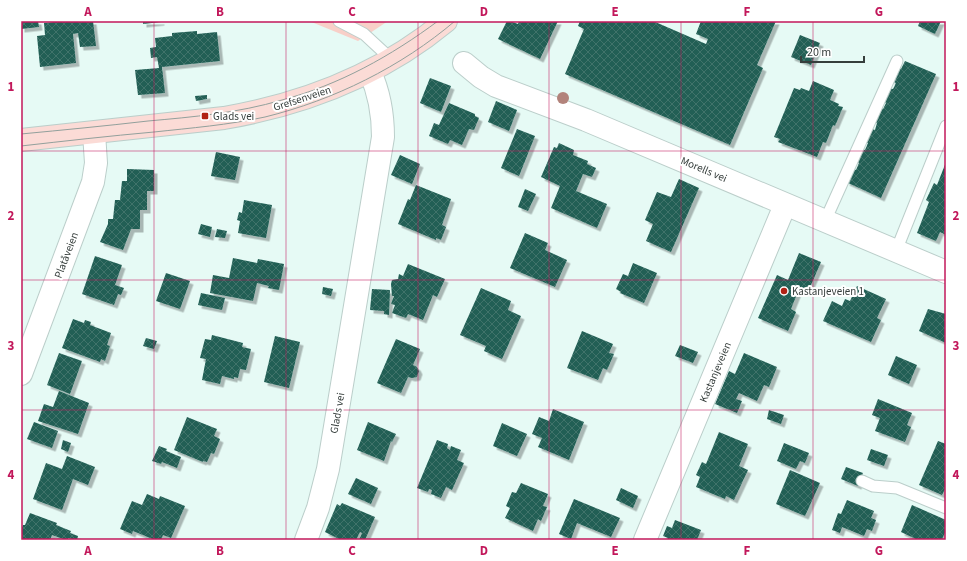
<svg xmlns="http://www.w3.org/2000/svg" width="967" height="561" viewBox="0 0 967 561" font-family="'Source Sans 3',sans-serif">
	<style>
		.green { fill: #f8cfc8 }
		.building { fill: url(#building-cross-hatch); filter: url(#shadow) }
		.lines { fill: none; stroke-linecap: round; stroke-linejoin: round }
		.lane-casing { stroke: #bbceca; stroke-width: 13 }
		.street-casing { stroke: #bbceca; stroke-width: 24 }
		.secondary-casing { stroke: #bbceca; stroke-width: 24 }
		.lane { stroke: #fff; stroke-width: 11 }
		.street { stroke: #fff; stroke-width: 22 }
		.secondary { stroke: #fbdbd6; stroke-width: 22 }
		.tram { stroke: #92a09c; stroke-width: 1 }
		.tree { fill: #b2837b }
		.grid { fill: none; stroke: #c2185b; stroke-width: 1; stroke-opacity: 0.55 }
		.poi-dot { fill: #b12215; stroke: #fff; stroke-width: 1.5 }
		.labels { text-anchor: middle; stroke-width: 4; stroke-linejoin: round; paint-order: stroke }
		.street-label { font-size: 11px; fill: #363e3c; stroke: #fff }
		.poi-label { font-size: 11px; fill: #363e3c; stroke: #fff; text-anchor: start }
		.neatline { fill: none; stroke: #c2185b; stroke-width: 1.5 }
		.grid-label { font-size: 13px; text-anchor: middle; font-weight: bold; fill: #c2185b }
	</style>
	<defs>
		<pattern id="building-cross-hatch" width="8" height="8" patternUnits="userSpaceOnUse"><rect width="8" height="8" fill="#215f55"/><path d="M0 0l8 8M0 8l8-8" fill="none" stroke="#41736b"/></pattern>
		<filter id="shadow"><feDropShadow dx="3.5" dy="3.5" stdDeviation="0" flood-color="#0004"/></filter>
	</defs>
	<rect width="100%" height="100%" fill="#e6faf5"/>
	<path class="green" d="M309,21H388L358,41Z"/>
	<g class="building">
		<path d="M21,21H38L39,27L21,29Z"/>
		<path d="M64,21H93L96,46L80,47L78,33L73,34L76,63L40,67L37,36L45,35L44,23Z"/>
		<path d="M143,21H161V22L143,24Z"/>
		<path d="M507,21H510L518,24L519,21H558L540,59L498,39Z"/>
		<path d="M580,21H653L706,44L708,39L696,34L701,21H776L757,65L763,68L730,145L565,74L584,29L578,26Z"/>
		<path d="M920,21H941L935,34L918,26Z"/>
		<path d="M197,31V34L217,32L220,61L162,67L165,93L138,95L135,70L159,68L157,57L151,58L150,48L156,47L155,38L172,36V33Z"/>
		<path d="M800,35L820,43L811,65L791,57Z"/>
		<path d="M905,61L936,74L881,198L846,182L851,168L856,170L859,163L855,161L860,148L865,150L868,143L864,142L870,128L875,130L877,123L873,121L879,107L883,109L886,103L883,101L888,88L893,89L896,83L891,81L897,67L901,69Z"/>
		<path d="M430,78L451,86L441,112L420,103Z"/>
		<path d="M813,81L834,90L830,100L839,104L838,106L843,107L835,126L833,125L826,143L823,142L817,157L778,142L780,139L774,137L794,88L800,90L801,88L809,91Z"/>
		<path d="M207,95V99L196,101L195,96Z"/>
		<path d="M496,101L517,110L509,131L488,122Z"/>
		<path d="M449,103L475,114V116L479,118L474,130L469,129L462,145L450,140L448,144L429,136L434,123L439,125Z"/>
		<path d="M517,129L535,136L519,176L501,168Z"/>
		<path d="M559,143L574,150L573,155L588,161L587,164L596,168L592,177L583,174L576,191L607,204L597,228L551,208L560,186L541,177L554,147L557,148Z"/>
		<path d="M216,152L240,157L235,180L211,176Z"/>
		<path d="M400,155L420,164L412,184L391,175Z"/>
		<path d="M946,162V235L940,232L936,241L917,233L929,202L926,200L934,183L937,185Z"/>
		<path d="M127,169L154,170V191H147V210H140V229H131L123,250L100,242L108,224V219H113L115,200H120L122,181H127Z"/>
		<path d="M679,179L699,188L671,252L646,241L653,224L645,220L657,192L671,197Z"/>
		<path d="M416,185L451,199L442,225L446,227L441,240L436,238V240L398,224L408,199L410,200Z"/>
		<path d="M525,189L536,194L528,211L518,207Z"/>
		<path d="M244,200L272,205L266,238L238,233L240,221L237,220L239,212L242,213Z"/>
		<path d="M201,224L212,227L210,237L198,234Z"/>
		<path d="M217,229L227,231L225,238L215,237Z"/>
		<path d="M525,233L548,243L545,250L567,260L555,287L510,268Z"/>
		<path d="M799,253L821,262L808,292L799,289L791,309L796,312L788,331L758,318L777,275L788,280Z"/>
		<path d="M95,256L122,265L115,285L124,288L121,295L118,294L114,305L82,294Z"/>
		<path d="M233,258L257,263L258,259L284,264L279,290L268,288L269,286L257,283L253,301L210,293L213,275L229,278Z"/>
		<path d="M633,263L657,273L644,303L620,293L621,292L616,289L623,274L628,276Z"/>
		<path d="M408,264L445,279L437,297L433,295L423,320L408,314L406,318L392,313L395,305L391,304L394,296H392L391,284L392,280L398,279L399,274L403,276Z"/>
		<path d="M166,273L190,281L180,309L156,301Z"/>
		<path d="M857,286L886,299L877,318L881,320L871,342L823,321L832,301L842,306L845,299L850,301Z"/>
		<path d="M323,287L333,289L331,296L322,294Z"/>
		<path d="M481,288L511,301L508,310L521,316L502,359L484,351L486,346L460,335Z"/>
		<path d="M372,289L390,290L389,315L384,314V311L370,310Z"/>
		<path d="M201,293L225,298L222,310L198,305Z"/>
		<path d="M928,309L946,314V343L919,331Z"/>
		<path d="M73,319L84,323L85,320L91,322L90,325L111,333L107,345L110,346L105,361L101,359L100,362L62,348Z"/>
		<path d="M582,331L613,344L609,353L614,354L607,370L603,368L598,380L567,368Z"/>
		<path d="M212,335L243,343L242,347L251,349L246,370L240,369L238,378L234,377V379L222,376L220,384L202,380L206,359L200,358L205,339L211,340Z"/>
		<path d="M275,336L300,342L289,388L264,382Z"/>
		<path d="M146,338L157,341L154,349L143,346Z"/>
		<path d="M396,339L420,349L413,365L417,367L419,371L417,377L412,378L408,377L401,393L377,383Z"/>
		<path d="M680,345L698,352L693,363L675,356Z"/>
		<path d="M59,353L82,361L70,394L47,385Z"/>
		<path d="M744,353L777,367L769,387L764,385L757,401L739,393L736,399L742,401L737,413L715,404L729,371L735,374Z"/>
		<path d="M896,356L917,365L909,384L888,375Z"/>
		<path d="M59,391L89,403L78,434L38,421L44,404L53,407Z"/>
		<path d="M878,399L912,413L907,425L911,427L905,442L875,431L880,418L872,415Z"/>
		<path d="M553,409L584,422L569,460L538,447L542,438L532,434L539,417L549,421Z"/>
		<path d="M769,410L784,415L781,424L767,419Z"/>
		<path d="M187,417L217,429L214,436L220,439L214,454L211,453L207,462L203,461V462L174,450Z"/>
		<path d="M34,422L58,431L52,448L27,439Z"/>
		<path d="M368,422L396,434L392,442L391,441L384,461L357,450Z"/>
		<path d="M502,423L527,434L517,456L493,446Z"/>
		<path d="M719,432L748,444L739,466L748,470L734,500L726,496L725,499L696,487L700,477L696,475L702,462L706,464Z"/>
		<path d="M63,440L71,443L68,452L61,449Z"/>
		<path d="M437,440L448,444L447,448L450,450L451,446L461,450L457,460L464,463L452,490L446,487L441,498L431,494L432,490L429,489L428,492L417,488Z"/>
		<path d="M938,441L946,444V487L942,495L919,485Z"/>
		<path d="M784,443L809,453L805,463L800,461L796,469L777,461Z"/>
		<path d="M159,446L167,449L166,451L181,457L177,468L162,462L161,464L152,461Z"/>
		<path d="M871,449L888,455L884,466L867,460Z"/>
		<path d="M67,456L95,467L88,485L73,479L62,510L33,499L46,463L62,469Z"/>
		<path d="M846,467L863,473L858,486L841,479Z"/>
		<path d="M790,470L820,483L805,516L776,504Z"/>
		<path d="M356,478L378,488L371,504L348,494Z"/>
		<path d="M521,483L548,494L543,506L547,507L541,521L538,519L533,531L505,518L510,508L506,506L512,492L516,493Z"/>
		<path d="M621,488L638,496L633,508L616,500Z"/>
		<path d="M147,494L159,499L160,496L185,506L171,538L163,535L161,540H155L133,531L132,534L120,529L132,501L142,505Z"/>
		<path d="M574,499L620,518L611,537L577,523L571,539L559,534Z"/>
		<path d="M847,500L874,511L871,518L876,520L872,531L867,529L864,536L842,527L840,533L832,530L838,513L841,514Z"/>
		<path d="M342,503L375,517L365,540H359L362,533L360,532L356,540H341L325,532L337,504L340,506Z"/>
		<path d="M912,505L946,520V530L942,540H918L901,532Z"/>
		<path d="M30,513L57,523L56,525L71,531L70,533L78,536L77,540L68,538V540H66L52,535L50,540H21V530L23,525H25Z"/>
		<path d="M675,520L701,530L697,540H667L668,538L663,536L667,526L672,528Z"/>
	</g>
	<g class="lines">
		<g class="lane-casing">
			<g id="lane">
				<path d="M339,21L364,34L391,59"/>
				<path d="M825,221L897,61"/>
				<path d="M896,251L946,126"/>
				<path d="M862,481L873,486L897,488L946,508"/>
			</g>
		</g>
		<g class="street-casing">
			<g id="street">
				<path d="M464,63L481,77L496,86L586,120L946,272"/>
				<path d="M21,374L93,182L96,163L94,133"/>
				<path d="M306,540L318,508L328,469L383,137C383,114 379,92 370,72"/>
				<path d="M645,540L785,205"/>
			</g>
		</g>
		<g class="secondary-casing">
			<path id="secondary" d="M21,140L224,118C305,104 382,74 446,21"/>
		</g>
		<use href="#lane" class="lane"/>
		<use href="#street" class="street"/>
		<use href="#secondary" class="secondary"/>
		<g class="tram">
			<path d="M21,134C63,130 105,126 148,121C193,117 238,113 282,100C339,85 391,56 438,21"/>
			<path d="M21,146C65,141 109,136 154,132C191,128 228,125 265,117C334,100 401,67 455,21"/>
		</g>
	</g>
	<circle class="tree" cx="563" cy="98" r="6"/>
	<path class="grid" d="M154,21V540M286,21V540M418,21V540M549,21V540M681,21V540M813,21V540M21,151H946M21,280H946M21,410H946"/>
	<g class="poi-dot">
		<rect x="201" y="112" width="8" height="8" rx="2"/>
		<circle cx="784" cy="291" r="4"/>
	</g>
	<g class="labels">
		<g class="street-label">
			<text transform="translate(302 98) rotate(-18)" y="4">Grefsenveien</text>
			<text transform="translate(704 169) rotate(23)" y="4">Morells vei</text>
			<text transform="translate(66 255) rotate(-69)" y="4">Platåveien</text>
			<text transform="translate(715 372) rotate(-67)" y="4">Kastanjeveien</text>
			<text transform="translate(337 413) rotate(-80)" y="4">Glads vei</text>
		</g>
		<g class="poi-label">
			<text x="213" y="120">Glads vei</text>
			<text x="792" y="295">Kastanjeveien 1</text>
		</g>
	</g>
	<rect width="967" height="561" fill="none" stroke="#ffffff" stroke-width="44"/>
	<path d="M801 56v6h63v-6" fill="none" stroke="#363e3c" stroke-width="2"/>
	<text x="807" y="56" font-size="12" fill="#363e3c" stroke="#ffffff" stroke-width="3" paint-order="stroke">20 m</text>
	<rect x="22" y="22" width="923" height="517" class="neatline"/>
	<g class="grid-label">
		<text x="88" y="16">A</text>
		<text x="220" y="16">B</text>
		<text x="352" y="16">C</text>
		<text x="484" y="16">D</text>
		<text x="615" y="16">E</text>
		<text x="747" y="16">F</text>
		<text x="879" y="16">G</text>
		<text x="11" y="91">1</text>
		<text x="956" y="91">1</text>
		<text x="11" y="220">2</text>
		<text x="956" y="220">2</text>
		<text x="11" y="350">3</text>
		<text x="956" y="350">3</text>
		<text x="11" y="479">4</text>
		<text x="956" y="479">4</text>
		<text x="88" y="555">A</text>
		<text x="220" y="555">B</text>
		<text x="352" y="555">C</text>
		<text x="484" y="555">D</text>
		<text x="615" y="555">E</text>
		<text x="747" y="555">F</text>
		<text x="879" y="555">G</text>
	</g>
</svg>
